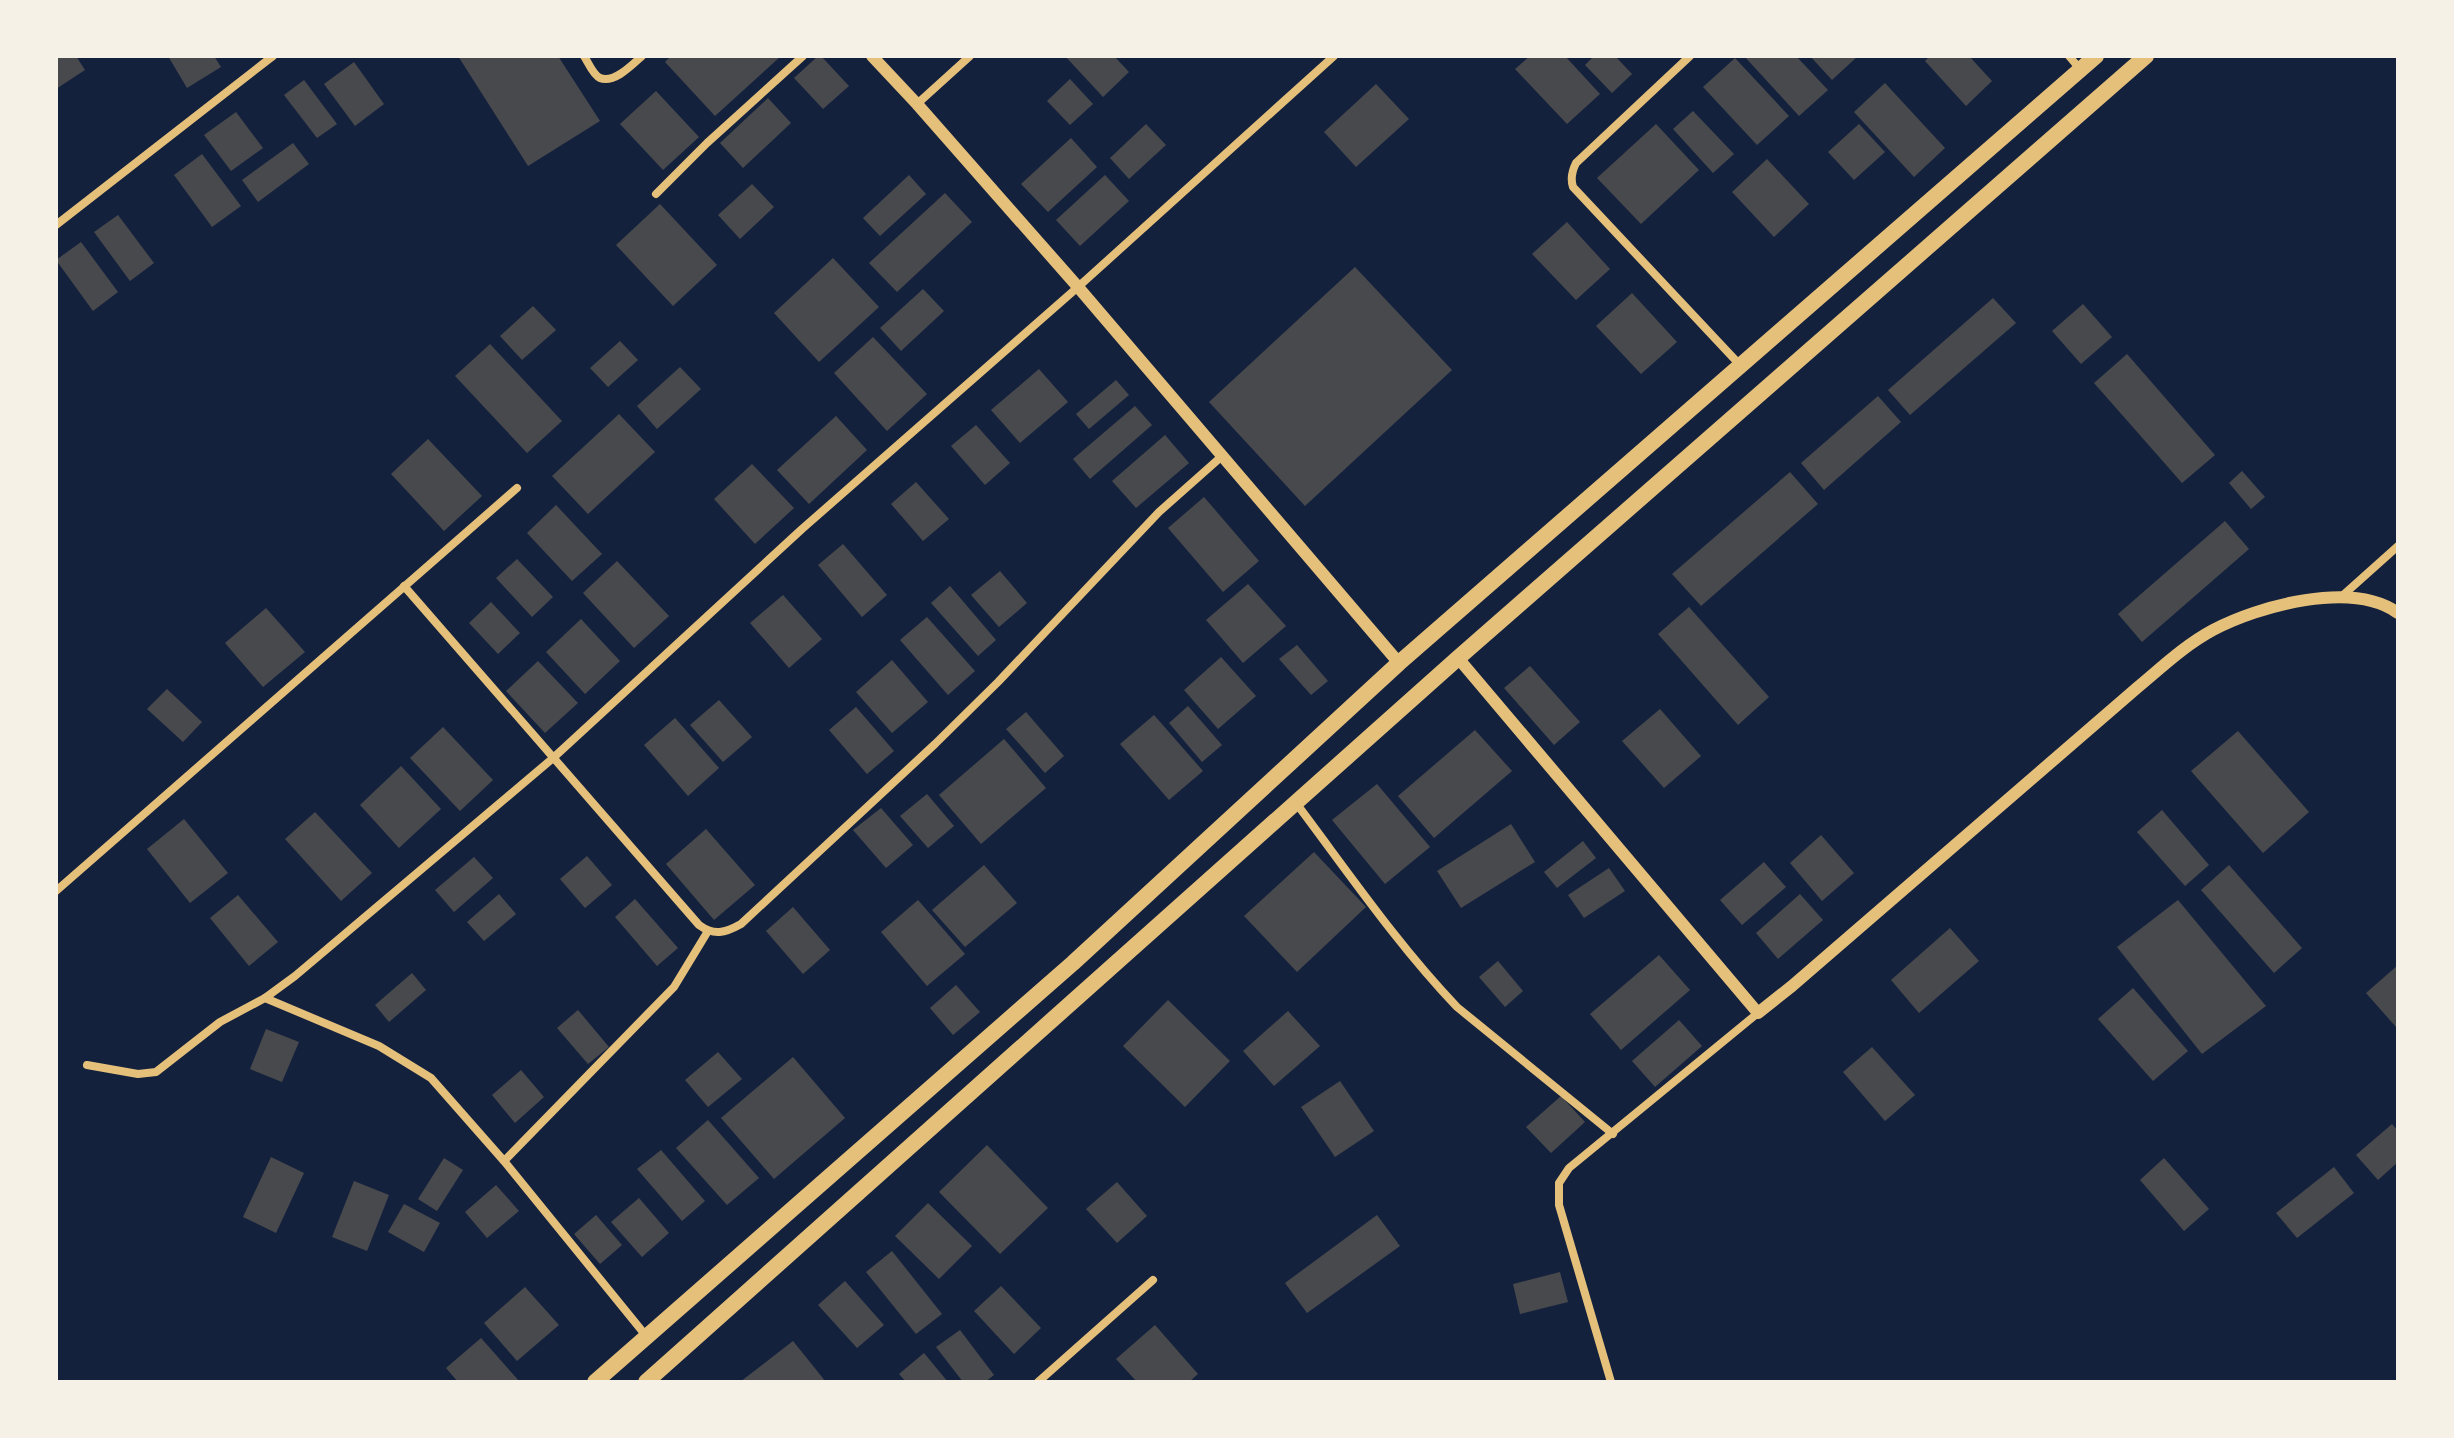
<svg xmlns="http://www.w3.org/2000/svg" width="2454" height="1438" viewBox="0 0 2454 1438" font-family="Jost,sans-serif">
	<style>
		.building { fill: #48494c }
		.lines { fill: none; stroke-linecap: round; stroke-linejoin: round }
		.minor { stroke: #e5c07b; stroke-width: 8 }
		.tertiary { stroke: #e5c07b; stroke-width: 12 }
		.trunk { stroke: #e5c07b; stroke-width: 16 }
	</style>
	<rect width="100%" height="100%" fill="#14213d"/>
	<g class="building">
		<path d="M56,56H76L85,70L56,89Z"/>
		<path d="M168,56H214L221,67L187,88Z"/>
		<path d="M458,56H558L600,121L528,166Z"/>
		<path d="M671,56H781L715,116L665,62Z"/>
		<path d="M818,56H821L849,86L823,109L794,78Z"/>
		<path d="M1065,56H1114L1129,72L1103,97Z"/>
		<path d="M1530,56H1565L1600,94L1567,124L1515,69Z"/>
		<path d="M1594,56H1615L1632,74L1612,93L1585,65Z"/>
		<path d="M1744,56H1796L1828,90L1799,116Z"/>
		<path d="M1810,56H1858L1832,80Z"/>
		<path d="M1930,56H1969L1992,81L1966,106L1925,61Z"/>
		<path d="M1735,58L1789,116L1757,145L1703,87Z"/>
		<path d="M354,62L384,104L355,126L324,84Z"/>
		<path d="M1070,79L1093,104L1070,125L1047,101Z"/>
		<path d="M304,80L337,124L317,138L284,95Z"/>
		<path d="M1885,83L1945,148L1914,177L1854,112Z"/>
		<path d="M1376,84L1409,119L1356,167L1324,132Z"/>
		<path d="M656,91L699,137L663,170L620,124Z"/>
		<path d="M768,98L791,123L743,168L720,143Z"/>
		<path d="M1693,111L1734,154L1713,173L1673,129Z"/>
		<path d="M236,112L263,148L231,171L204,135Z"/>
		<path d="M1146,124L1166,145L1129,179L1110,158Z"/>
		<path d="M1656,124L1699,170L1641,224L1597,178Z"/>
		<path d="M1859,124L1885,152L1854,180L1828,152Z"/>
		<path d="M1071,138L1097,167L1048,212L1021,184Z"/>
		<path d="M293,143L309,164L258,202L242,180Z"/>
		<path d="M202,154L241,206L212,227L174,175Z"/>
		<path d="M1767,159L1809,204L1774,237L1732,192Z"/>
		<path d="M909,175L926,194L880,236L863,218Z"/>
		<path d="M1105,175L1129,201L1080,246L1056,220Z"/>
		<path d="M752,184L774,207L740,239L718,215Z"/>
		<path d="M945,193L972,222L897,292L869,263Z"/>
		<path d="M660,204L717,265L673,306L616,245Z"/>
		<path d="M118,215L154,263L130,281L94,232Z"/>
		<path d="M1567,222L1610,269L1576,300L1532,254Z"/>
		<path d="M81,242L118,292L93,311L56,260Z"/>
		<path d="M833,258L879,307L819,362L774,313Z"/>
		<path d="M1355,267L1452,370L1305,506L1209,402Z"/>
		<path d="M923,289L944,311L901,351L880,328Z"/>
		<path d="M1632,293L1677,342L1641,374L1596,326Z"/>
		<path d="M1993,298L2016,323L1910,415L1888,390Z"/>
		<path d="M2083,304L2112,337L2081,364L2052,331Z"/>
		<path d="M533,306L556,330L522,360L500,336Z"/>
		<path d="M873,337L927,394L887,431L834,373Z"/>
		<path d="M620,341L638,360L608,387L590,368Z"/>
		<path d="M490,344L562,421L527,453L455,376Z"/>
		<path d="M2127,354L2215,455L2182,483L2094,383Z"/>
		<path d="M680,367L701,389L657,429L637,406Z"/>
		<path d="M1039,369L1068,402L1020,443L991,410Z"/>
		<path d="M1116,380L1129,395L1089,429L1076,414Z"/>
		<path d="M1878,396L1901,422L1824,490L1801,463Z"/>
		<path d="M1135,406L1152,425L1090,479L1073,459Z"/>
		<path d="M619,414L655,452L588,514L552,476Z"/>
		<path d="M836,416L867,450L809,504L777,470Z"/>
		<path d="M976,425L1010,463L985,485L951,446Z"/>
		<path d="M1165,435L1189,463L1136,508L1112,481Z"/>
		<path d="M428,439L482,496L444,531L391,474Z"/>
		<path d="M752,464L794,508L755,544L714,499Z"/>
		<path d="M2242,471L2265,497L2251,509L2229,483Z"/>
		<path d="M1790,472L1818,504L1701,606L1672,574Z"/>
		<path d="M916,482L949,519L923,541L891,504Z"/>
		<path d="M1204,497L1259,561L1223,592L1168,528Z"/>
		<path d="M556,505L602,554L572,581L527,533Z"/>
		<path d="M2225,521L2249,549L2142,642L2118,614Z"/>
		<path d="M843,544L887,595L862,617L818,565Z"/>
		<path d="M517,559L553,597L532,617L496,578Z"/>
		<path d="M617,561L669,616L634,648L583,593Z"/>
		<path d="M1000,571L1027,603L999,627L971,595Z"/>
		<path d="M1248,584L1286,626L1243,663L1206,620Z"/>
		<path d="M950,586L996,640L978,656L931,603Z"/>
		<path d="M783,595L822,639L789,668L750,623Z"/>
		<path d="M491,602L520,633L498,654L469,623Z"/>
		<path d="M1689,607L1769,697L1738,725L1658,634Z"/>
		<path d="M266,608L305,652L263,687L225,643Z"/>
		<path d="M927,617L975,671L948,695L900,640Z"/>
		<path d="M581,619L620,661L585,694L546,652Z"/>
		<path d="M1297,645L1328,681L1311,695L1279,659Z"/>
		<path d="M1221,657L1256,696L1218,729L1184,690Z"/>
		<path d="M892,660L928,702L892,733L856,692Z"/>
		<path d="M538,661L578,703L545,733L506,691Z"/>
		<path d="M1530,666L1580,722L1554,745L1504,688Z"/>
		<path d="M167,689L202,722L183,742L147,709Z"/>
		<path d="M719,700L752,737L723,762L690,725Z"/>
		<path d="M1188,706L1222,745L1202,762L1169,723Z"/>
		<path d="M856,707L894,751L867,774L829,730Z"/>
		<path d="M1660,709L1701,756L1664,788L1622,741Z"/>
		<path d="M1026,712L1064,756L1045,773L1006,729Z"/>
		<path d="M1154,715L1203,771L1169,800L1120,744Z"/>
		<path d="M675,718L719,768L688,796L644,745Z"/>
		<path d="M443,727L493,780L460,811L410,758Z"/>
		<path d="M1475,730L1512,771L1434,838L1398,796Z"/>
		<path d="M2238,731L2309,812L2263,853L2191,771Z"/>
		<path d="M1004,739L1046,788L981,844L939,795Z"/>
		<path d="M401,766L441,809L399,848L360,805Z"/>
		<path d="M1377,784L1430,847L1385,884L1332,820Z"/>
		<path d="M927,794L954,826L928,848L900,816Z"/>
		<path d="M881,808L913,845L886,868L853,830Z"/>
		<path d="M2162,810L2209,865L2185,886L2137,832Z"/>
		<path d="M315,812L372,873L341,901L285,839Z"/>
		<path d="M184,819L228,873L190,903L147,849Z"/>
		<path d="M1511,824L1535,862L1461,908L1437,871Z"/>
		<path d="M706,829L755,885L714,920L666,864Z"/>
		<path d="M1821,835L1854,873L1822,901L1790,863Z"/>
		<path d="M1583,841L1596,858L1557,888L1544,872Z"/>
		<path d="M1314,852L1366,907L1297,972L1244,916Z"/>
		<path d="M587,856L612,885L585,908L560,879Z"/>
		<path d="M474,857L493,878L454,912L435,890Z"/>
		<path d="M1764,862L1786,887L1742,925L1720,900Z"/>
		<path d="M984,865L1017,903L965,947L932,910Z"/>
		<path d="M2229,865L2302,948L2274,973L2201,890Z"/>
		<path d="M1609,868L1625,891L1584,918L1568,895Z"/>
		<path d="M499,894L516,914L484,941L467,922Z"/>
		<path d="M1800,894L1823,920L1778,959L1756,933Z"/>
		<path d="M238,895L278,942L249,966L210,918Z"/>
		<path d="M635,899L678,948L657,966L615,917Z"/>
		<path d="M918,900L965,954L927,986L881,932Z"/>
		<path d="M2178,900L2266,1006L2202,1054L2117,947Z"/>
		<path d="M793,907L830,950L803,974L766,931Z"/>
		<path d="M1950,928L1979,961L1919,1013L1891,980Z"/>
		<path d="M1659,955L1690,990L1621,1050L1590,1014Z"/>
		<path d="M1498,961L1523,991L1505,1007L1479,977Z"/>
		<path d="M2398,965V1025L2396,1027L2366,993Z"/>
		<path d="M412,973L426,990L389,1022L375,1005Z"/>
		<path d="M956,985L980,1012L953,1035L930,1008Z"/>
		<path d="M2133,988L2188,1051L2153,1081L2098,1019Z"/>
		<path d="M1168,1000L1230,1061L1185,1107L1123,1046Z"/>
		<path d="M578,1010L609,1047L588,1064L557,1028Z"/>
		<path d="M1288,1011L1320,1046L1274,1086L1243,1051Z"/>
		<path d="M1679,1020L1702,1046L1655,1087L1632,1061Z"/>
		<path d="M266,1029L299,1042L282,1082L250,1069Z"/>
		<path d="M1872,1047L1915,1095L1885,1121L1843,1072Z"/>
		<path d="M718,1052L742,1079L708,1107L685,1080Z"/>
		<path d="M793,1057L845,1118L774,1179L721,1118Z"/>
		<path d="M521,1070L544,1097L515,1123L492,1095Z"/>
		<path d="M1340,1081L1374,1131L1335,1157L1301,1107Z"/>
		<path d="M1561,1096L1585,1122L1551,1153L1526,1127Z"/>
		<path d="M708,1120L759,1178L727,1205L676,1148Z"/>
		<path d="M2392,1124L2398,1131V1162L2378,1180L2356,1155Z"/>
		<path d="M987,1145L1048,1208L1000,1254L939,1192Z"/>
		<path d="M661,1150L705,1201L682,1221L637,1169Z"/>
		<path d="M271,1157L304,1173L276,1233L243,1217Z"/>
		<path d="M444,1158L463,1170L437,1211L418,1199Z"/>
		<path d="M2164,1158L2209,1209L2184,1231L2140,1180Z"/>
		<path d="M2334,1167L2354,1193L2297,1238L2276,1213Z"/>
		<path d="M354,1181L389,1195L367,1251L332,1237Z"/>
		<path d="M1117,1182L1147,1216L1117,1243L1086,1209Z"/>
		<path d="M496,1185L519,1211L487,1238L465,1212Z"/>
		<path d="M639,1198L669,1233L642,1257L611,1222Z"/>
		<path d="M928,1203L972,1246L939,1279L895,1236Z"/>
		<path d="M404,1204L440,1223L424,1252L388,1232Z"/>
		<path d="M596,1215L622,1245L600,1264L574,1234Z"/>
		<path d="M1377,1215L1400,1246L1307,1313L1285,1283Z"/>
		<path d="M892,1251L942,1314L916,1334L866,1272Z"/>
		<path d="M1560,1272L1568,1302L1520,1314L1513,1284Z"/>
		<path d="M845,1281L884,1325L857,1348L818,1305Z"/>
		<path d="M1001,1286L1041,1328L1014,1354L974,1311Z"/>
		<path d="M525,1287L559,1325L517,1361L484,1323Z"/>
		<path d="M1155,1325L1198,1374L1189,1382H1137L1116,1359Z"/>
		<path d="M960,1330L994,1375L985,1382H963L936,1347Z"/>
		<path d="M481,1338L520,1382H458L446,1368Z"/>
		<path d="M793,1341L826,1382H740Z"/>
		<path d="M924,1353L948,1382H906L899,1374Z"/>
	</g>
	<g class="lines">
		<g class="minor">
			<path d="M584,56C588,62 593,75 600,78C614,84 633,64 642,56"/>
			<path d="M1690,56L1576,163C1572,171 1570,178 1573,187L1740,365"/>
			<path d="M2069,56L2080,69"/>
			<path d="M917,104L970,56"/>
			<path d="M656,194L707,143L803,56"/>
			<path d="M56,225L273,56"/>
			<path d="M404,586L699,925C714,936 725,933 741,924L935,744L998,682L1159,512L1221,457"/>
			<path d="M2341,597L2398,546"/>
			<path d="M1296,803C1348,872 1397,944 1457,1007L1613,1134"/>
			<path d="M56,891L517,488"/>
			<path d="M265,998L379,1046L431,1078L504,1161L647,1337"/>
			<path d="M87,1065L138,1074L156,1072L220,1022L265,998L295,976L552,759L802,529L1078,287L1334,56"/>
			<path d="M504,1161L674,987L708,931"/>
			<path d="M1038,1382L1153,1280"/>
			<path d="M1611,1382L1559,1205V1183L1569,1168L1758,1013"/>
		</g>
		<g class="tertiary">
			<path d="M872,56L917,104L1078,287L1399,663"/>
			<path d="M1458,658L1758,1013L1792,986L2138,687C2162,667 2185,645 2213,630C2258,606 2352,580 2398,613"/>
		</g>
		<g class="trunk">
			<path d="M595,1382L1073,963L1399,663L2096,56"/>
			<path d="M646,1382L1458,658L2146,56"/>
		</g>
	</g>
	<rect width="2454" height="1438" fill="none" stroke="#f6f1e7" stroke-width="116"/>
</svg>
